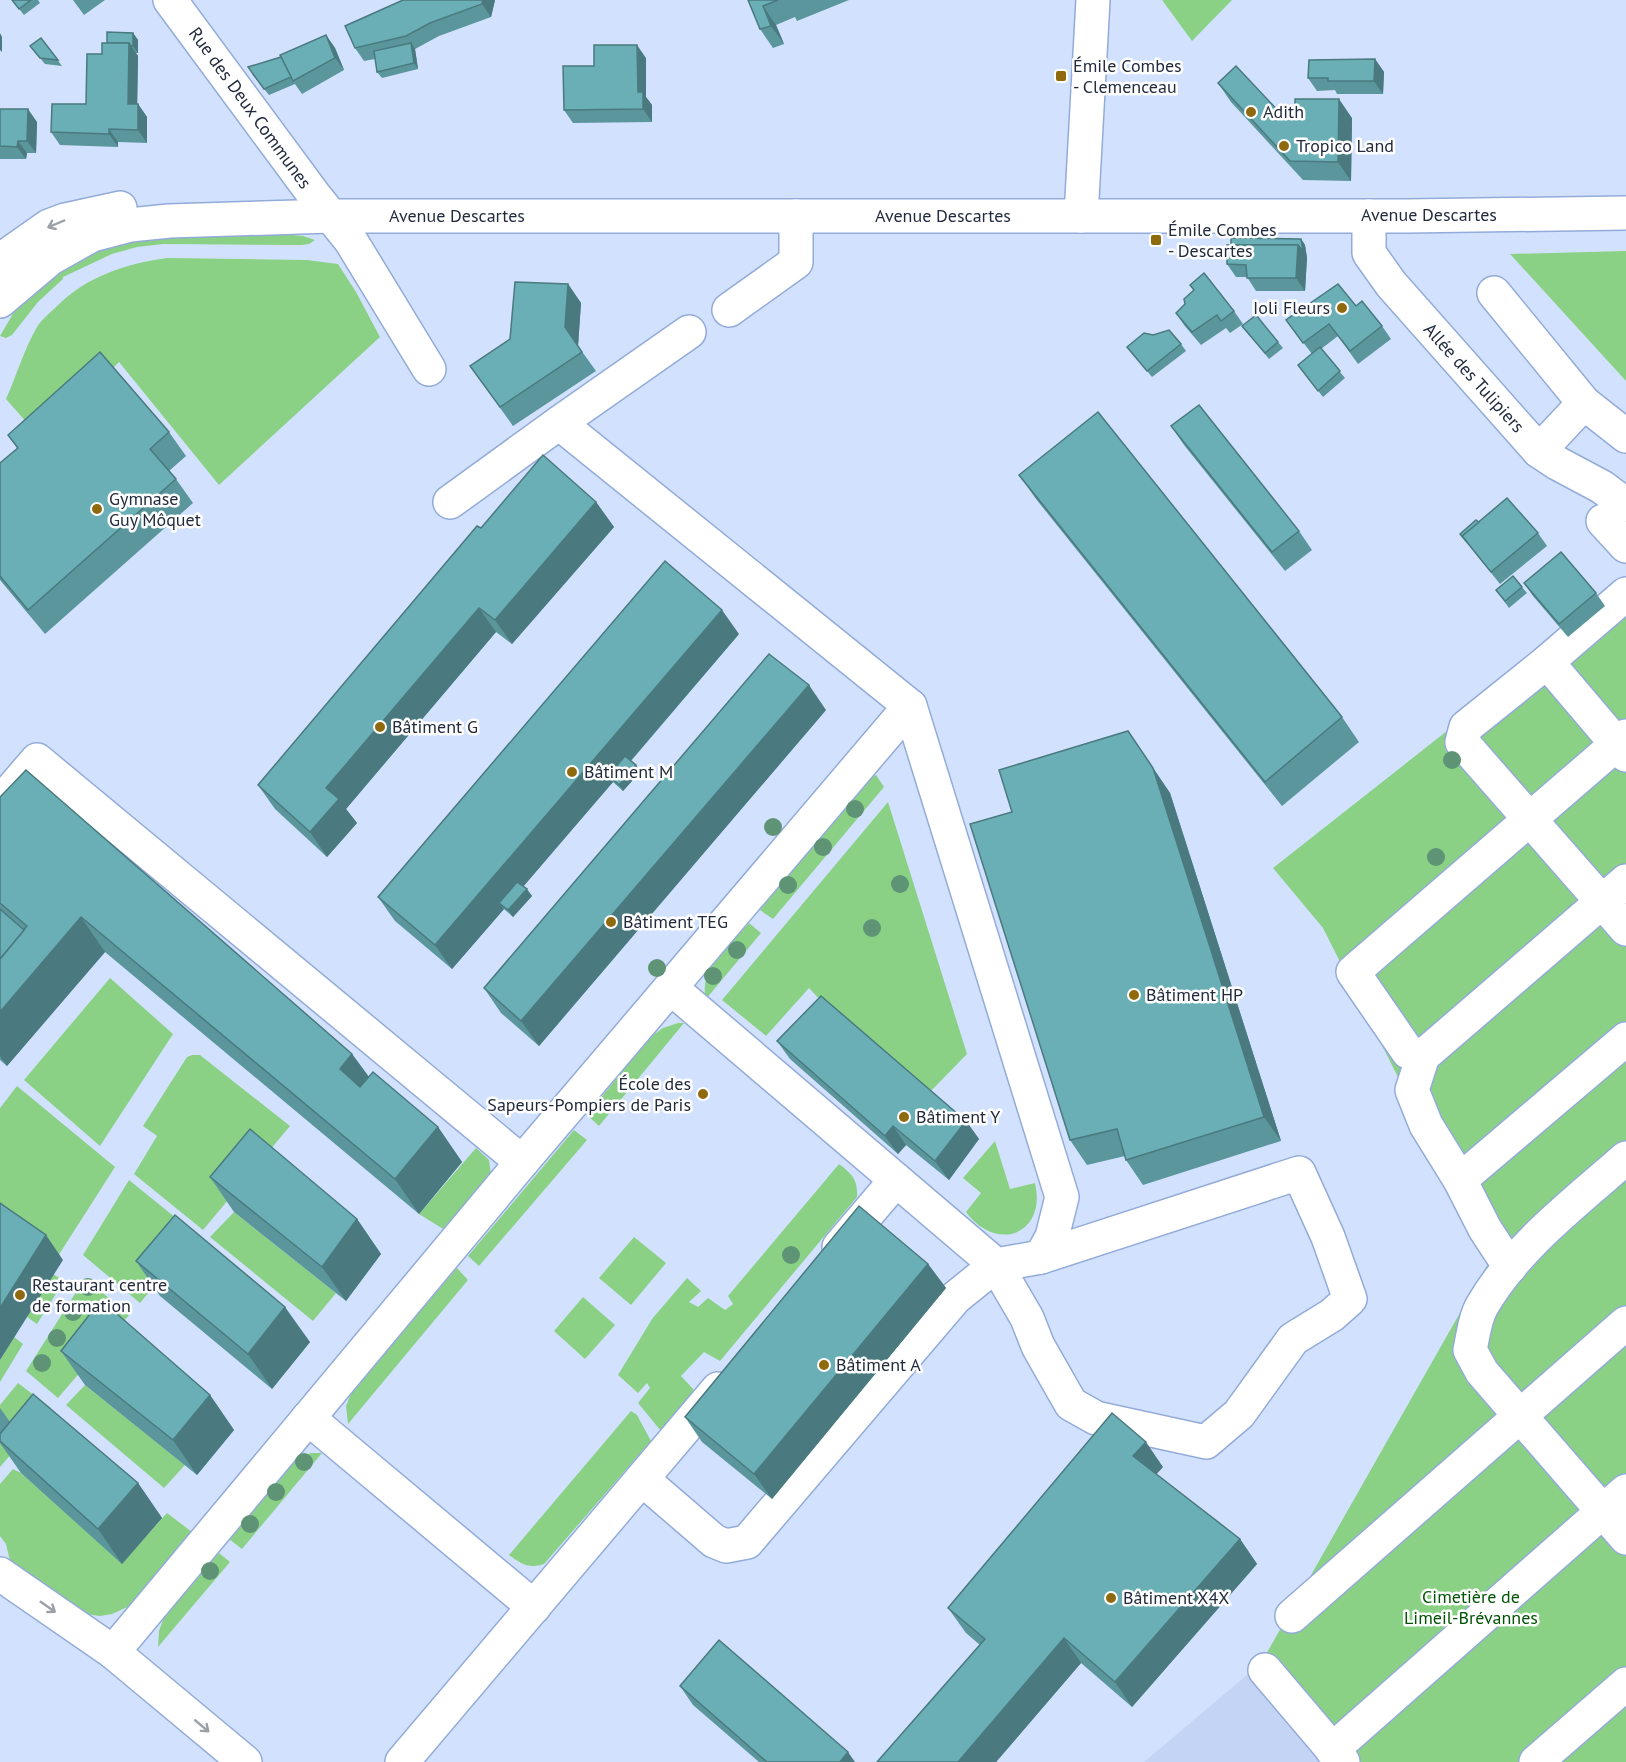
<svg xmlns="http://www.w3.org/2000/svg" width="1626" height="1762" viewBox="0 0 1626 1762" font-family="'PT Sans',sans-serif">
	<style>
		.built { fill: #c3d4f4 }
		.green { fill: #8ad186 }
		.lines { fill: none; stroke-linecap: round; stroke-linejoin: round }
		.minor-casing { stroke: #93abd9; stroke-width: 36 }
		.major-casing { stroke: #93abd9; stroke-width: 36 }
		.minor { stroke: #fff; stroke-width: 33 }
		.major { stroke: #fff; stroke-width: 33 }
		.tree { fill: #5e9475 }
		.wall { fill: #5a969c }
		.shaded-wall { fill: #4a7a7f }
		.building { fill: #69afb5; stroke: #4a7a7f; stroke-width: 1.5 }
		.oneway { stroke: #9ca0a8 }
		.poi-dot { fill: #8f690e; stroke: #fff; stroke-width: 2 }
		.labels { text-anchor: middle; stroke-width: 5; stroke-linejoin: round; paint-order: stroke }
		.poi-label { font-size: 18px; fill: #222b3d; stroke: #fff; text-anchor: start }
		.street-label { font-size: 18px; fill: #222b3d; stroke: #fff }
		.park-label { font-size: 18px; fill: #005405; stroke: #fff }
	</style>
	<rect width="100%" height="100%" fill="#d2e2fe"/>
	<path class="built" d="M1254,1669L1334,1762H1144Z"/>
	<g class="green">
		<path d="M1162,0H1232L1192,41Z"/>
		<path d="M281,234L303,236L315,240L309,244L302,245L163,244L137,247L112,254L63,277V279L38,302L12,335L6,338L0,336L18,305L36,284L114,238Z"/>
		<path d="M1626,251V381L1510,254Z"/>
		<path d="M167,258L307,260L338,264L356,292L380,337L219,485L119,362L43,441L6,399C16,377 25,347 37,327C42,319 50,313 56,307C87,276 125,264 167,258Z"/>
		<path d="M1626,590V1762H1334L1261,1663L1490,1260L1323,928L1273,868Z"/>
		<path d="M876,775L884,787L773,919L760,910L855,792L870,778Z"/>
		<path d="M888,802L967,1054L927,1095L836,1017L809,988L766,1036L722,1000Z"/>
		<path d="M749,923L761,933L706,999C698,969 731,944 749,923Z"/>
		<path d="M110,978L173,1034L100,1146L24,1080Z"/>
		<path d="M678,1023H684L599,1126L587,1115L650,1037L663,1028Z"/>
		<path d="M192,1055H200L290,1126L203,1230L134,1174L157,1136L143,1126L187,1057Z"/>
		<path d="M17,1086L115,1167L58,1256L0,1216V1108Z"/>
		<path d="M574,1130L587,1140L479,1266L468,1256Z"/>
		<path d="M995,1141L1010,1189L1035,1183C1047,1235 996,1253 966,1212L981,1193L963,1178Z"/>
		<path d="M476,1148L489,1160L491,1175L448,1232L419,1214Z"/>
		<path d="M839,1164C852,1174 858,1179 857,1197L720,1361L704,1352L681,1376L694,1390L661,1431L638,1403L650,1388L647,1383L638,1393L618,1375L652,1319L687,1278L701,1291L689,1302L698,1307L708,1298L725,1310L733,1304L728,1296Z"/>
		<path d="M129,1180L197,1235L140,1303L83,1255Z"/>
		<path d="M234,1212L336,1293L313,1321L210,1237Z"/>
		<path d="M634,1237L666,1263L631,1305L599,1278Z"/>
		<path d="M457,1268L468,1280L348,1424L346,1406L352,1391Z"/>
		<path d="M53,1274L64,1281L37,1324L27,1317Z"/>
		<path d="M85,1278L129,1315L58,1398L26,1371Z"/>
		<path d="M583,1297L615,1325L585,1359L554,1331Z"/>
		<path d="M14,1337L23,1344L0,1382V1360Z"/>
		<path d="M18,1383L51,1408L0,1467V1405Z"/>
		<path d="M85,1385L185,1465L164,1488L66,1405Z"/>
		<path d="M631,1411L637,1415L651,1441L544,1564C529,1569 521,1564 509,1555Z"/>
		<path d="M311,1453H322L242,1549L229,1539L296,1459Z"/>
		<path d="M13,1469L21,1473L122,1563L167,1513L192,1532L132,1605L112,1614L100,1616L85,1614L11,1565L6,1544L0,1536V1484Z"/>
		<path d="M219,1553L230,1562L158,1647L159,1631L164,1617Z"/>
	</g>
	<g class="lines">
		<g class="minor-casing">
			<g id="minor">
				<path d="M170,0L314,195L351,241L429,369"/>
				<path d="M1081,216L1093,0"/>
				<path d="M1369,216V253L1391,284L1539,451L1557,463L1602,487L1626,505"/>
				<path d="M1494,293L1584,403L1626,436"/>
				<path d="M729,310L796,262V216"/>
				<path d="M559,423L689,332"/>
				<path d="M1539,451L1584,403"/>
				<path d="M1603,521L1626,546"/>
				<path d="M1626,594L1547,662L1466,727L1462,742L1626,929"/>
				<path d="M1547,662L1626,755"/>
				<path d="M1626,736L1353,972L1408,1052L1423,1056L1626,881"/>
				<path d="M0,803L37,760L522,1162"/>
				<path d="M671,988L996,1265L1027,1318L1038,1346L1071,1404L1096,1418L1206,1442L1239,1414L1293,1339L1332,1315L1350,1299L1328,1237L1299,1173L1041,1257"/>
				<path d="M1423,1056L1412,1090L1426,1125L1460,1180L1485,1229L1510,1267"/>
				<path d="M1626,1158C1576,1202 1516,1247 1482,1306C1475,1318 1473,1336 1470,1350L1482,1372L1626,1538"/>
				<path d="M1460,1180L1626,1039"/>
				<path d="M839,1247L896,1180"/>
				<path d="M308,1418L534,1607"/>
				<path d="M642,1479L714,1541L726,1546L747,1542L955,1298L996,1265L1041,1257L1052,1237L1062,1197L910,706"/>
				<path d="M0,1574L113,1652L245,1762"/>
				<path d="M1292,1616L1626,1323"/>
				<path d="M113,1652L522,1162L910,706L559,423L450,502"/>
				<path d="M1265,1670L1343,1762"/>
				<path d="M1332,1750L1626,1491"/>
				<path d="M402,1762L718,1389"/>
				<path d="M1536,1762L1626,1684"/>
			</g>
		</g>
		<g class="major-casing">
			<g id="major">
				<path d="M0,264L5,257L49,226L65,220L120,208"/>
				<path d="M0,301L51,258L92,235L130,225L169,221L331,216H1407L1626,213"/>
			</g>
		</g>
		<use href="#minor" class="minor"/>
		<use href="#major" class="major"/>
	</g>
	<g class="tree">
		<circle cx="1452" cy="760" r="9"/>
		<circle cx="855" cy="809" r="9"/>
		<circle cx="773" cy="827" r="9"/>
		<circle cx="823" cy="847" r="9"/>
		<circle cx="1436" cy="857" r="9"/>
		<circle cx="900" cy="884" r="9"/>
		<circle cx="788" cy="885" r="9"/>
		<circle cx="872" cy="928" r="9"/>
		<circle cx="737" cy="950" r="9"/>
		<circle cx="657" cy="968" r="9"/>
		<circle cx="713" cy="976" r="9"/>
		<circle cx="791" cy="1255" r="9"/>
		<circle cx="88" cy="1287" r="9"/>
		<circle cx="73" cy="1312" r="9"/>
		<circle cx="57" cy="1338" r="9"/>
		<circle cx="42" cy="1363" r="9"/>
		<circle cx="304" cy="1462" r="9"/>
		<circle cx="276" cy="1492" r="9"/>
		<circle cx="250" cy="1524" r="9"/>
		<circle cx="210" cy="1571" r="9"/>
	</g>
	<g class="wall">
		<path d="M12,0H38L40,3L24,15Z"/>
		<path d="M73,0H105L84,15Z"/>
		<path d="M495,0L491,17L439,36L415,49L418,69L382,78L377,72L375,59L364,61L355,48Z"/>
		<path d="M748,0H849L797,21L795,17L776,25L784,44L773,48L760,29Z"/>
		<path d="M133,33L138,40V53H136L138,56L137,104H138L147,117V143L118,142V147L60,145L51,132L86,104L107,43Z"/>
		<path d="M326,35L335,48L344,70L302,94L295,84L269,95L252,74L281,57Z"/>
		<path d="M41,38L62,66L45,64L30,46Z"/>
		<path d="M646,58V97L652,105V122L573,123L564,110Z"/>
		<path d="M1375,59L1384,72L1383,94H1337L1335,90L1317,91L1308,78Z"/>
		<path d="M1218,83L1284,117L1352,118L1351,181L1303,180L1231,102Z"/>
		<path d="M0,109L37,122L36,153H27L26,159H0Z"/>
		<path d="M1301,239L1305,245L1307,258L1305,291H1256L1247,277H1236L1227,264Z"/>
		<path d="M568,284L581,303L578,346L596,371L513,426L470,366L510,339Z"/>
		<path d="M1356,306L1382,326L1391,339L1358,364L1338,336L1321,349L1345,378L1323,397L1298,365L1312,354L1286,320Z"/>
		<path d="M1234,311L1243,324L1230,333L1226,328L1201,345L1184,325L1176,313Z"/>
		<path d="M1242,326L1278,342L1283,348L1269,359Z"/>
		<path d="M1153,335L1181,344L1186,351L1152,377L1127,347Z"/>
		<path d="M1171,426L1299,531L1312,550L1285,571L1184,445Z"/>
		<path d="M169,432L186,456L169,471L176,479L193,503L45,634L0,580V463L17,448L8,435Z"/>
		<path d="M1019,475L1342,717L1359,742L1282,806L1036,499Z"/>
		<path d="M596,502L614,527L512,644L496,632L346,809L357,823L327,857L275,809L258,785L481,528Z"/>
		<path d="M1479,522L1538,533L1547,546L1500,584L1460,534Z"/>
		<path d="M1524,583L1596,593L1605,606L1568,637L1533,596Z"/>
		<path d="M1522,587L1527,593L1509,608L1496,590Z"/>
		<path d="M739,634L631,761L636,765L640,772L623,791L613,782L523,886L532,896L513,917L504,909L452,969L395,921L378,897Z"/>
		<path d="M826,710L539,1046L501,1013L484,988Z"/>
		<path d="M1128,731L1170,793L1281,1141L1143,1185L1126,1160L1125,1156L1087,1165L1070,1140L1012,812Z"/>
		<path d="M0,797L352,1054L369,1077L438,1127L462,1162L419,1214L105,952L7,1066L0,1060Z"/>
		<path d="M777,1041L966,1121L979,1139L949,1180L906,1145L898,1154L790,1059Z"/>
		<path d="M210,1177L357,1219L381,1254L346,1301L234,1212Z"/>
		<path d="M136,1261L310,1342L272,1389L160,1296Z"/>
		<path d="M928,1264L946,1288L772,1499L702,1442L685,1417Z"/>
		<path d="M61,1351L210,1395L234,1430L197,1475L85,1385Z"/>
		<path d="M0,1408L10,1422L138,1483L162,1518L122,1564L21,1473L0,1443Z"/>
		<path d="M1163,1467L1156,1474L1240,1539L1257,1564L1132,1707L1081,1663L996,1762H877L980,1645L966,1633L948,1608Z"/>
		<path d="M680,1686L855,1762H759L693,1705Z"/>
	</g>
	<g class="shaded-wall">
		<path d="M483,0H495L491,17L482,4Z"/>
		<path d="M763,6L776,25L784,44L771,26Z"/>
		<path d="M0,33L2,37V52L0,50Z"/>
		<path d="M133,33L138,40V53L133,46Z"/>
		<path d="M326,35L335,48L344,70L335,58Z"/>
		<path d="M129,43L138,56L137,117L128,104Z"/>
		<path d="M411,43L415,49L418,69L414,63Z"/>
		<path d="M637,45L646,58V97L652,105V122L643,109L638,92Z"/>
		<path d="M1375,59L1384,72L1383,94L1374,81Z"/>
		<path d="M1339,99L1352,118L1351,181L1338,162Z"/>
		<path d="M138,104L147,117V143L138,130Z"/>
		<path d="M28,109L37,122L36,153L27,141Z"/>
		<path d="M109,129L118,142V147L109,134Z"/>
		<path d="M18,141L27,153L26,159L17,147Z"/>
		<path d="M1301,239L1305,245L1307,258L1305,291L1296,278L1298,245Z"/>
		<path d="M568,284L581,303L578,346L565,327Z"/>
		<path d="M596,502L614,527L512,644L495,620Z"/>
		<path d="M479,608L496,632L346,809L357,823L327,857L310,832L326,788Z"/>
		<path d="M722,610L739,634L614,780L609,775L613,782L505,908L499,903L504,909L452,969L435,945Z"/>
		<path d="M809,685L826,710L539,1046L521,1021Z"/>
		<path d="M1128,731L1170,793L1281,1141L1264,1117Z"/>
		<path d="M636,765L640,772L623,791L619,785Z"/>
		<path d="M527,889L532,896L513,917L508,910Z"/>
		<path d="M81,917L105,952L7,1066L0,1056V988Z"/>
		<path d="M352,1054L377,1088L365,1104L340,1069Z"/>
		<path d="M966,1121L979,1139L949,1180L935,1161Z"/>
		<path d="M893,1126L906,1145L898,1154L885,1136Z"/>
		<path d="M438,1127L462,1162L419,1214L395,1179Z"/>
		<path d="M357,1219L381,1254L346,1301L322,1267Z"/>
		<path d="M46,1235L63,1260L0,1360V1308Z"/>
		<path d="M928,1264L946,1288L772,1499L754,1474Z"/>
		<path d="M285,1307L310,1342L272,1389L248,1354Z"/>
		<path d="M210,1395L234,1430L197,1475L173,1440Z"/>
		<path d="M1146,1442L1163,1467L1151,1480L1133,1456Z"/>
		<path d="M138,1483L162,1518L122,1564L98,1529Z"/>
		<path d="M1240,1539L1257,1564L1132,1707L1115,1682Z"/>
		<path d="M1064,1638L1081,1663L996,1762H958Z"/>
		<path d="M848,1752L855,1762H840Z"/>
	</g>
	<g class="building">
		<path d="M12,0H31L19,9Z"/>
		<path d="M403,0H483L482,4L430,23L406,36L355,48L345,26Z"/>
		<path d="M748,0H778L763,6L771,26L760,29Z"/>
		<path d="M107,32L133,33V46H131L129,43H107Z"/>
		<path d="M326,35L335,58L293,81L280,55Z"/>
		<path d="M41,38L58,60L40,58L30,46Z"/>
		<path d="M102,43H129L128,104H138V130L109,129V134L51,132L52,104H86L87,54H102Z"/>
		<path d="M411,43L414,63L377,72L374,51Z"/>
		<path d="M594,45H637L638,92H643V109L564,110L563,66H594Z"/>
		<path d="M281,57L291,77L264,89L248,67Z"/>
		<path d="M1375,59L1374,81H1328V78H1308L1309,60Z"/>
		<path d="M1236,66L1284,117L1285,113L1295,112V99H1339L1338,162L1290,161L1218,83Z"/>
		<path d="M0,109H28L27,141H18L17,147L0,146Z"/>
		<path d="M1231,238L1301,239L1303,251L1298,245H1231Z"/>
		<path d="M1227,245H1298L1296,278H1247L1246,265L1227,264Z"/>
		<path d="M1204,273L1234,311L1221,321L1217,315L1192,332L1176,313L1185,304L1184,299L1194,290L1190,285Z"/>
		<path d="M515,282L568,284L565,327L582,352L500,407L470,366L510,339Z"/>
		<path d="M1338,284L1356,306L1362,301L1382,326L1350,351L1329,324L1303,343L1286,320Z"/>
		<path d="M1256,315L1278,342L1265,353L1242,326Z"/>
		<path d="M1169,330L1181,344L1147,371L1127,347L1144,333L1153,335Z"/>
		<path d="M1320,347L1340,371L1318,391L1298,365Z"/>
		<path d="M100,352L169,432L150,449L176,479L28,610L0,576V463L18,448L8,435Z"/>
		<path d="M1199,405L1299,531L1272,552L1171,426Z"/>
		<path d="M1098,412L1342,717L1265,782L1019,475Z"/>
		<path d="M543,455L596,502L495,620L479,608L326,788L339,799L310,832L258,785L477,526L481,528Z"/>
		<path d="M1507,498L1538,533L1491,572L1462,536Z"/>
		<path d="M1476,520L1479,522L1462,536L1467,542L1460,534Z"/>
		<path d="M1561,552L1596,593L1559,624L1524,583Z"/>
		<path d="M665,561L722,610L435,945L378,897Z"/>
		<path d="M1513,576L1522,587L1505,601L1496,590Z"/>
		<path d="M769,654L809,685L521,1021L484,988Z"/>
		<path d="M1128,731L1153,768L1264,1117L1126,1160L1117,1129L1070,1140L970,824L1012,812L999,770Z"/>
		<path d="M625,756L636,765L619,785L609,775Z"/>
		<path d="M26,770L352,1054L340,1069L360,1087L373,1072L438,1127L395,1179L81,917L0,1012V959L27,926L0,903V797Z"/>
		<path d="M517,882L527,889L508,910L499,903Z"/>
		<path d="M0,909L24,930L0,959Z"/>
		<path d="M821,996L966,1121L935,1161L893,1126L885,1136L777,1041Z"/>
		<path d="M250,1129L357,1219L322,1267L210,1177Z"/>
		<path d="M0,1203L46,1235L0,1308Z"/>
		<path d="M859,1206L928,1264L754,1474L685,1417Z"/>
		<path d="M175,1215L285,1307L248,1354L136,1261Z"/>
		<path d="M101,1300L210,1395L173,1440L61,1351Z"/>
		<path d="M33,1394L138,1483L98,1529L0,1441V1434Z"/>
		<path d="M1112,1413L1146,1442L1133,1456L1240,1539L1115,1682L1064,1638L958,1762H877L985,1639L948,1608Z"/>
		<path d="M719,1640L848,1752L840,1762H767L680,1686Z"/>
	</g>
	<defs><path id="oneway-shaft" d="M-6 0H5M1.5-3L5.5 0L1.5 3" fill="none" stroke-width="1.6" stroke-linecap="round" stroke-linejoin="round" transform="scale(1.5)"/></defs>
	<g class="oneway">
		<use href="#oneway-shaft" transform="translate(56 224) rotate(157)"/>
		<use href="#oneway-shaft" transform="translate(48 1607) rotate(35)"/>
		<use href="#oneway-shaft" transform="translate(202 1726) rotate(40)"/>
	</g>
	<g class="poi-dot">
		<rect x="1055" y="70" width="12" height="12" rx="3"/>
		<circle cx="1251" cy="112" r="6"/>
		<circle cx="1284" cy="146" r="6"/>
		<rect x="1150" y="234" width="12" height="12" rx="3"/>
		<circle cx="1342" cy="308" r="6"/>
		<circle cx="97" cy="509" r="6"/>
		<circle cx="380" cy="727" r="6"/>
		<circle cx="572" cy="772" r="6"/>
		<circle cx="611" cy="922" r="6"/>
		<circle cx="1134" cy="995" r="6"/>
		<circle cx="703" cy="1094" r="6"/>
		<circle cx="904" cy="1117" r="6"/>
		<circle cx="20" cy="1295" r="6"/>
		<circle cx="824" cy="1365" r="6"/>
		<circle cx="1111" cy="1598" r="6"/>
	</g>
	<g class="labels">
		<g class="poi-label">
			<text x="1073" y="72">Émile Combes<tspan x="1073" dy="21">- Clemenceau</tspan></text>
			<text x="1263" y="118">Adith</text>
			<text x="1296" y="152">Tropico Land</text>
			<text x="1168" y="236">Émile Combes<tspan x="1168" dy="21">- Descartes</tspan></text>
			<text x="1330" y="314" text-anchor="end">Ioli Fleurs</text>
			<text x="109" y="505">Gymnase<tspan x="109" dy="21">Guy Môquet</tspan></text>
			<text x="392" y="733">Bâtiment G</text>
			<text x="584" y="778">Bâtiment M</text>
			<text x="623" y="928">Bâtiment TEG</text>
			<text x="1146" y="1001">Bâtiment HP</text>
			<text x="691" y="1090" text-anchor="end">École des<tspan x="691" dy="21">Sapeurs-Pompiers de Paris</tspan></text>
			<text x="916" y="1123">Bâtiment Y</text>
			<text x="32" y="1291">Restaurant centre<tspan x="32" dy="21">de formation</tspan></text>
			<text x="836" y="1371">Bâtiment A</text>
			<text x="1123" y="1604">Bâtiment X4X</text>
		</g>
		<g class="street-label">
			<text transform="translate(250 108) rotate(54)" y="6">Rue des Deux Communes</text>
			<text x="1429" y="221">Avenue Descartes</text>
			<text x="457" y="222">Avenue Descartes</text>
			<text x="943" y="222">Avenue Descartes</text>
			<text transform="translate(1474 378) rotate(48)" y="6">Allée des Tulipiers</text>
		</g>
		<g class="park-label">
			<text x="1471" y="1603">Cimetière de<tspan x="1471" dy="21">Limeil-Brévannes</tspan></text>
		</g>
	</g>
</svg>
